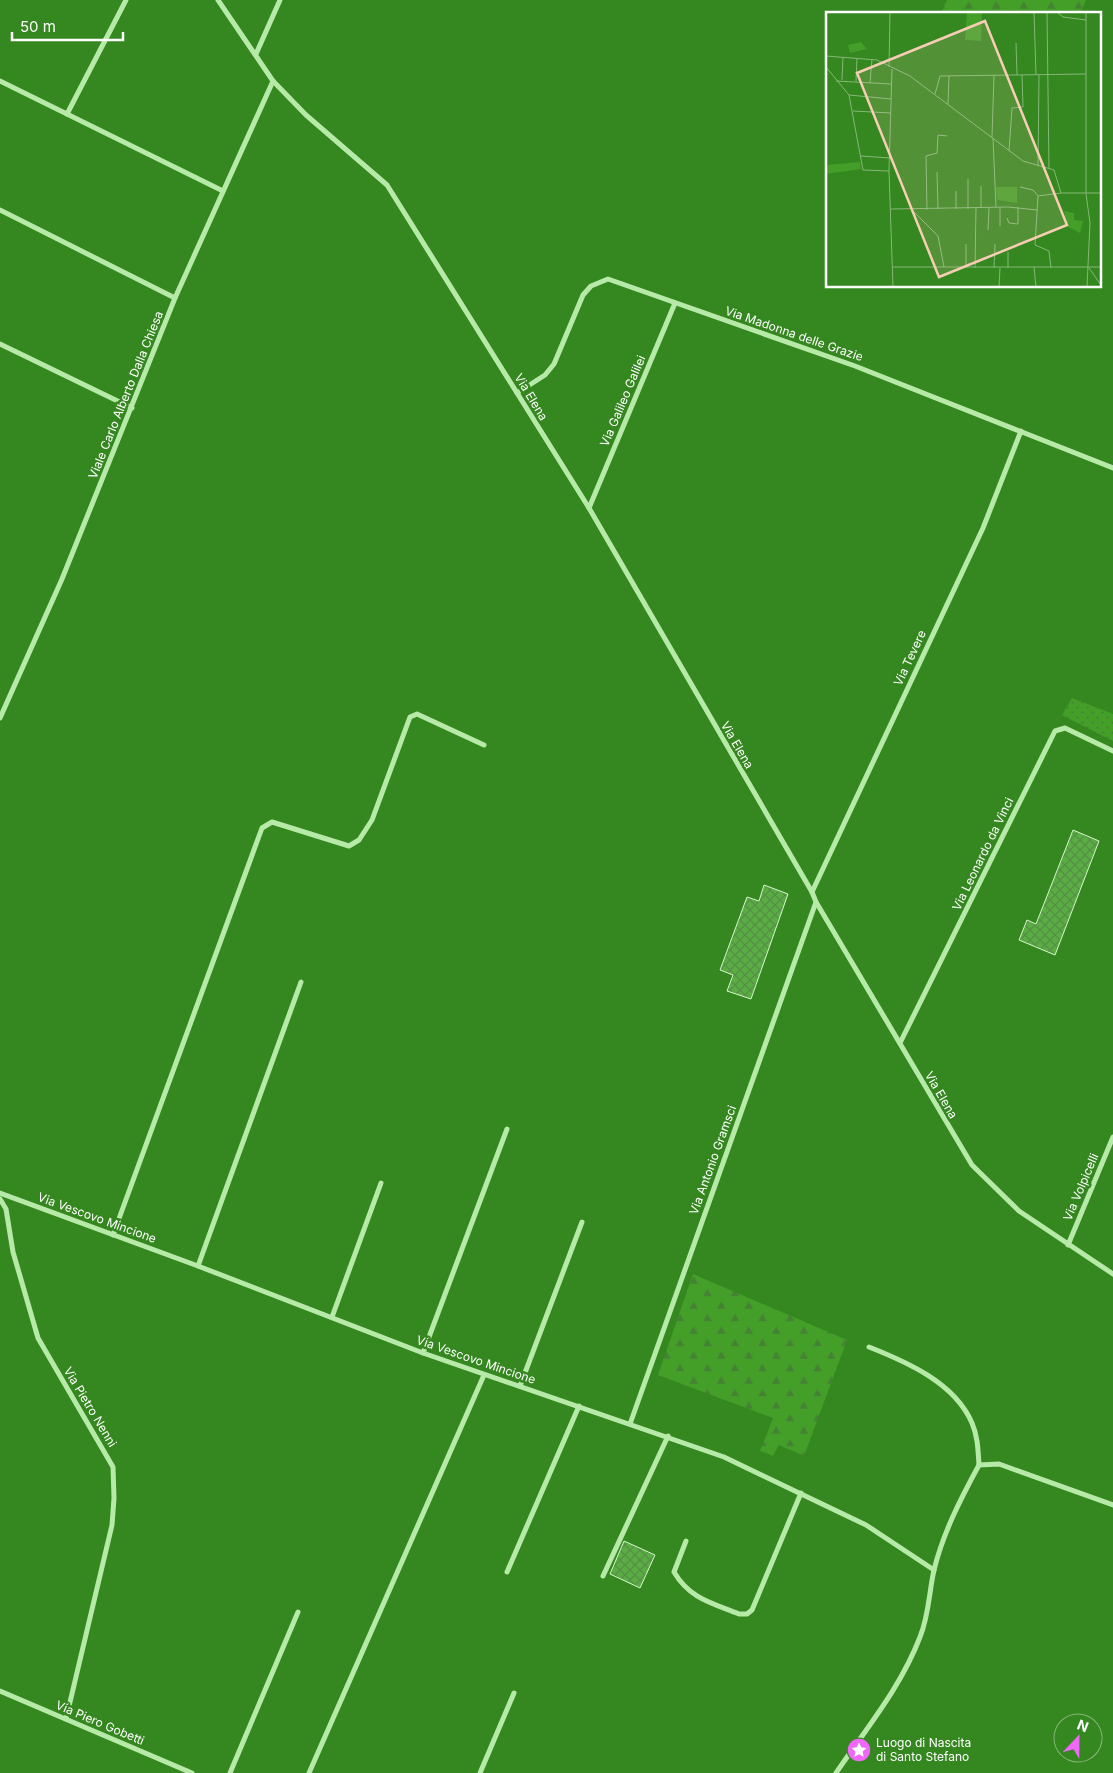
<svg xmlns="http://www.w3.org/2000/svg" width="1113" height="1773" viewBox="0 0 1113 1773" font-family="Inter,sans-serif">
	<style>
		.green { fill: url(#green-dots) }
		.forest { fill: url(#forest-firs) }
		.building { fill: url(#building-cross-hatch); stroke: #d6f8cd }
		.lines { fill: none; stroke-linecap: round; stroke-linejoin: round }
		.minor { stroke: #b7eaa8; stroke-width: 5 }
		.labels { text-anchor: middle; stroke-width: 5; stroke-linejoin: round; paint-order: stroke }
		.street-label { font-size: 12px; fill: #fff; stroke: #35871f }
		.poi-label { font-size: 12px; fill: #fff; stroke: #35871f; text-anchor: start }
		.inset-road { fill: none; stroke: #86b779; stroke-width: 1 }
		.view { fill: #f8cdb6; fill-opacity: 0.15; stroke: #f8cdb6; stroke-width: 2.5 }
		.inset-edge { fill: none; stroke: #fff; stroke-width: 2.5 }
	</style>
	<defs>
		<pattern id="green-dots" width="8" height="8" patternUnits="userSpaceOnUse" patternTransform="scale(1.25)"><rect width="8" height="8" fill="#439f28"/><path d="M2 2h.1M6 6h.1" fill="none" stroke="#468235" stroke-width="1.8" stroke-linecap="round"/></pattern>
		<pattern id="forest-firs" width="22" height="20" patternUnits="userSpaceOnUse" patternTransform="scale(1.25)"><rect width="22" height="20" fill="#439f28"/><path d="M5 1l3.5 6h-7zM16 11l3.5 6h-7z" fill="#468235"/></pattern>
		<pattern id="building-cross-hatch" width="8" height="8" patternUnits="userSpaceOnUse" patternTransform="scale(1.25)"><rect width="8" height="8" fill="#5aad43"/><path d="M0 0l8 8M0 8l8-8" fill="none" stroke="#569046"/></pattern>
	</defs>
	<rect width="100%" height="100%" fill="#35871f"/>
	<path class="green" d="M1072,698L1113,714V741L1062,715Z"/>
	<g class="forest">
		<path d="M947,0H1086L1080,14H940Z"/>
		<path d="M693,1274L847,1340L804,1456L779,1445L773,1456L760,1451L773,1418L658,1375Z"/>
	</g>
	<g class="building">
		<path d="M1073,830L1099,841L1055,955L1019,940L1027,920L1036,924Z"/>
		<path d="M764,885L788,894L751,999L727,991L733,975L720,970L747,897L759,901Z"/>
		<path d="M624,1541L655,1555L640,1588L610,1574Z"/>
	</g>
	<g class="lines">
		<g class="minor">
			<path d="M218,0L273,81L306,115L387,185L589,508L812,892L816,902L972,1165L1019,1211L1113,1274"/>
			<path d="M256,54L280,0"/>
			<path d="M0,81L223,191"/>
			<path d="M67,114L126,0"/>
			<path d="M0,210L175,298"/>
			<path d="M0,344L132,408"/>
			<path d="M517,393L545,375L554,364L583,295L591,286L608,279L855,366L1113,468"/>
			<path d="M589,508L675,303"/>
			<path d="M0,718L62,579L175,298L273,81"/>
			<path d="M812,892L983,528L1021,431"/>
			<path d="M900,1043L1055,731L1065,728L1113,751"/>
			<path d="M0,1193L198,1266L423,1353L724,1457L866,1525L934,1570"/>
			<path d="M0,1199L6,1209L13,1252L38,1338L113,1467L114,1498L112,1525L66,1719"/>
			<path d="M113,1235L262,828L272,822L349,846L359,840L372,820L410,717L417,714L484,745"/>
			<path d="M1068,1245L1113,1137"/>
			<path d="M198,1266L301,982"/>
			<path d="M332,1317L381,1183"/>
			<path d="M869,1347C907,1362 955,1383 972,1423C978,1437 978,1451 979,1465"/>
			<path d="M423,1353L507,1129"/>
			<path d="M520,1386L582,1222"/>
			<path d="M630,1424L816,902"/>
			<path d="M686,1541L674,1572C690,1599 712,1603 739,1614H747L752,1610L801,1493"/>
			<path d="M507,1572L579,1406"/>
			<path d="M603,1576L668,1436"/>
			<path d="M0,1691L192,1773"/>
			<path d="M230,1773L298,1612"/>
			<path d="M309,1773L484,1375"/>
			<path d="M480,1773L514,1693"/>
			<path d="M836,1773C866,1729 901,1687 920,1637C929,1615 929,1592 934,1570C943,1533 961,1498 979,1465L999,1464L1113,1505"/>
		</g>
	</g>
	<defs>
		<g id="sight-disc" transform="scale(1.25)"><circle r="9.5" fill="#f068f9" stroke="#35871f"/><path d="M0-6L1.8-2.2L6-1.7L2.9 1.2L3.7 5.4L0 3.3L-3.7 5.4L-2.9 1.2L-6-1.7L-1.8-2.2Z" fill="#fff"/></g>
	</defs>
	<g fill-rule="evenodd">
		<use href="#sight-disc" x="859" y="1750"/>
	</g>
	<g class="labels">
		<g class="street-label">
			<text transform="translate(794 334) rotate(19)" y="4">Via Madonna delle Grazie</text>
			<text transform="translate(126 395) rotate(-68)" y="4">Viale Carlo Alberto Dalla Chiesa</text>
			<text transform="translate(531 397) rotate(59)" y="4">Via Elena</text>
			<text transform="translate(623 401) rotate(-67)" y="4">Via Galileo Galilei</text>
			<text transform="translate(910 658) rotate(-65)" y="4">Via Tevere</text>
			<text transform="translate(737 745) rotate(60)" y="4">Via Elena</text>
			<text transform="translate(983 854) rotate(-64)" y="4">Via Leonardo da Vinci</text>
			<text transform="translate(941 1095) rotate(60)" y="4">Via Elena</text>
			<text transform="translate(713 1160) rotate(-70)" y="4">Via Antonio Gramsci</text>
			<text transform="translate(1081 1187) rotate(-67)" y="4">Via Volpicelli</text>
			<text transform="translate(97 1218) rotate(20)" y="4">Via Vescovo Mincione</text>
			<text transform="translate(476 1360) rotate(19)" y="4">Via Vescovo Mincione</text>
			<text transform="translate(90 1407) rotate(59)" y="4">Via Pietro Nenni</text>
			<text transform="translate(100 1723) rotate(23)" y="4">Via Piero Gobetti</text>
		</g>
		<g class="poi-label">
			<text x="876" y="1747">Luogo di Nascita<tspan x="876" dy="14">di Santo Stefano</tspan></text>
		</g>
	</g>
	<g transform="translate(826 12)">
		<rect width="275" height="275" fill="#35871f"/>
		<path d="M35,30L41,37L24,41L22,33ZM238,199L248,201V208L257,209L254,221L242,215Z" fill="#439f28"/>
		<path d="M141,0H156L155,29L139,28ZM34,150L35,157L0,162V153ZM170,175H191V191L171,188Z" fill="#439f28"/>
		<path class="inset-road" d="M208,0L210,63M221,0L223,157M231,0L237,5L260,8M260,0V182L264,211L261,275M190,31L191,63M0,44L51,48L84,64L197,149L228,158L235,181H275M0,55L23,83L37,158L63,159M63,55L64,0M66,57L63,159L67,275M16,68L17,45M10,69L65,72M30,69L31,46M44,71L46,47M109,82L114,64L260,62M23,83L65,87M122,92L123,64M27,99L65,101M166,125L168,63M167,126L170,195M183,139L186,96L197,95L196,63M35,144L64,146M212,154L213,63M111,160L112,197M142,167V197M155,174V196M194,175L207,178L212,184M130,179V197M65,197L182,195L211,198M86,198L112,224L118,255M101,198L100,144L111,141L112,123L121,124M181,206L183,211L192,212V195M174,214V195M162,218L163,196M66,255H275M208,255L210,275M140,256V232M149,256L150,196M168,256L169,232M182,256V240M225,256L223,239L209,233L212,184L235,181M263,256L275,273M173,275L174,256"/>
		<path class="view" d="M159,9L241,213L113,265L31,61Z"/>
		<rect width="275" height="275" class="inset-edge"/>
	</g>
	<g transform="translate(1078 1738) rotate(22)"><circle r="24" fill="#35871f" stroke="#86b779"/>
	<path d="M0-4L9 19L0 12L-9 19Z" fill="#f068f9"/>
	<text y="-8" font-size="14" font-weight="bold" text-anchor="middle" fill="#ffffff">N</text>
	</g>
	<path d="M12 32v8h111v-8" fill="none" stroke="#ffffff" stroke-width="2.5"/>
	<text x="20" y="32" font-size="15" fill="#ffffff" stroke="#35871f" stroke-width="4" paint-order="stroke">50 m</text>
</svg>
